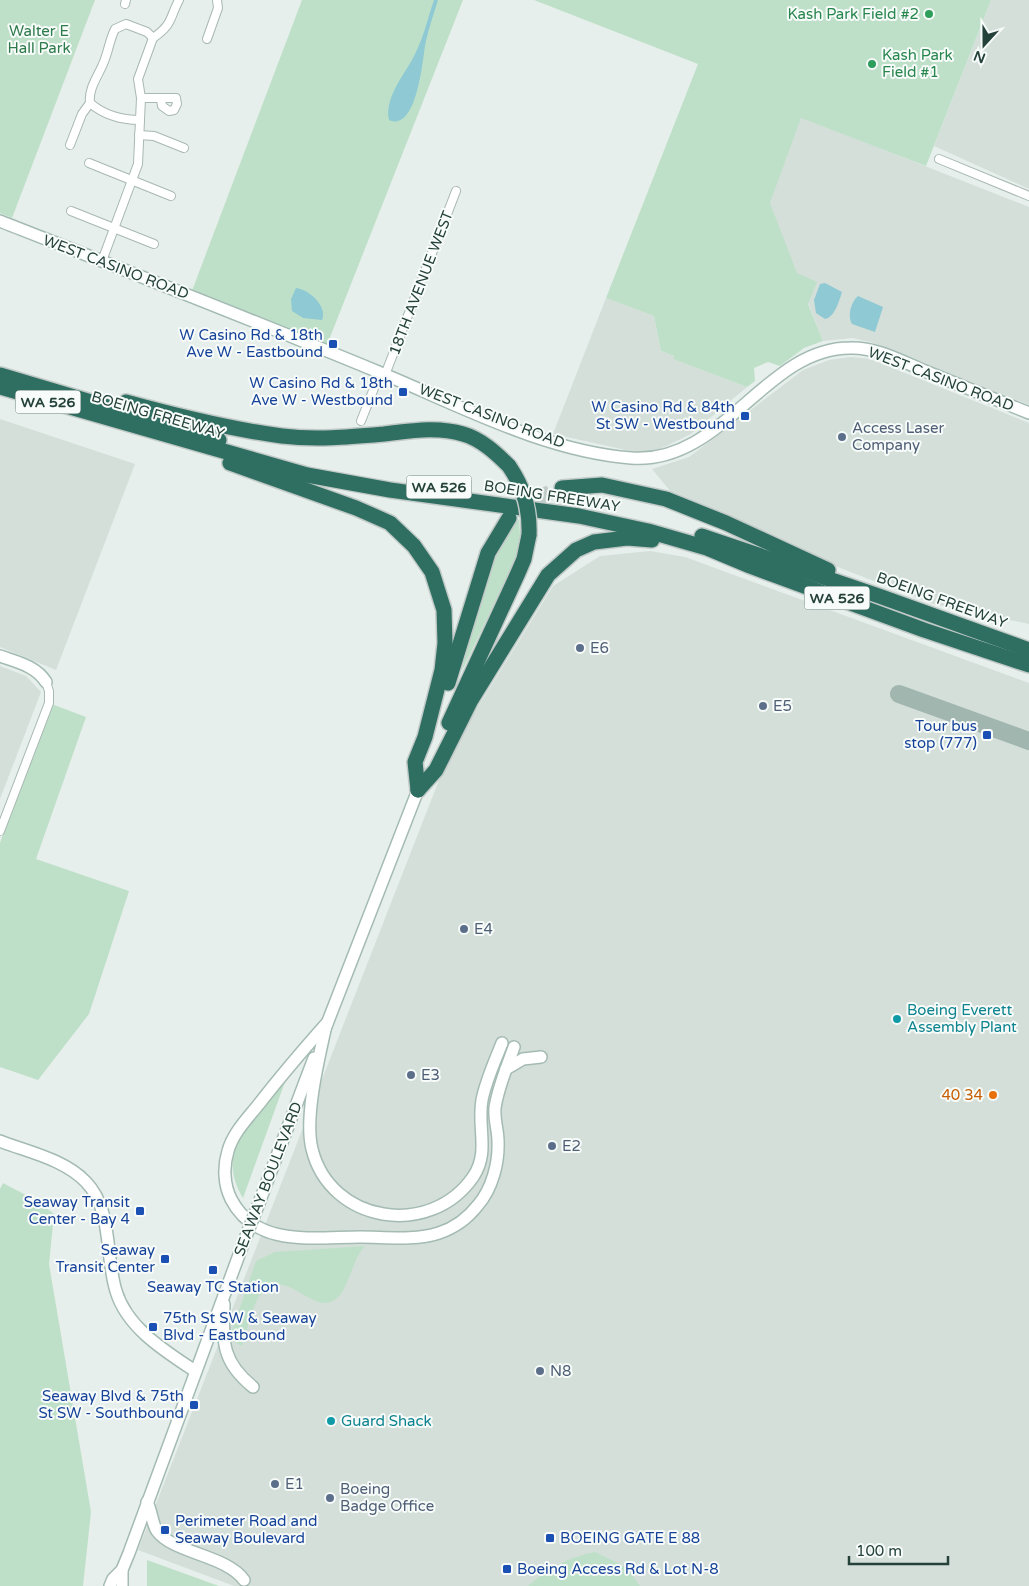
<svg xmlns="http://www.w3.org/2000/svg" width="1029" height="1586" viewBox="0 0 1029 1586" font-family="'Varela Round',sans-serif">
	<style>
		.built { fill: #d4dfda }
		.green { fill: #bfe0c8 }
		.water { fill: #8ec9d4 }
		.lines { fill: none; stroke-linecap: round; stroke-linejoin: round }
		.taxiway { stroke: #a2b6b0; stroke-width: 18 }
		.highway-tunnel { stroke: #bfccc8; stroke-width: 15; stroke-dasharray: 15 8; stroke-linecap: butt }
		.street-casing { stroke: #a8b8b2; stroke-width: 10 }
		.secondary-casing { stroke: #a4bbb3; stroke-width: 14 }
		.highway-casing { stroke: #c2cac8; stroke-width: 18 }
		.street { stroke: #fff; stroke-width: 8 }
		.secondary { stroke: #fff; stroke-width: 11 }
		.highway { stroke: #2f6f62; stroke-width: 15 }
		.secondary-bridge-casing { stroke: #a4bbb3; stroke-width: 14; stroke-linecap: butt }
		.highway-bridge-casing { stroke: #c2cac8; stroke-width: 18; stroke-linecap: butt }
		.secondary-bridge { stroke: #fff; stroke-width: 11 }
		.highway-bridge { stroke: #2f6f62; stroke-width: 15 }
		.leisure-dot { fill: #2e9e5b; stroke: #f7fbf9; stroke-width: 2 }
		.transit-dot { fill: #1a4fb4; stroke: #f7fbf9; stroke-width: 2 }
		.service-dot { fill: #5c6f8a; stroke: #f7fbf9; stroke-width: 2 }
		.culture-dot { fill: #0f9aa8; stroke: #f7fbf9; stroke-width: 2 }
		.food-dot { fill: #e8710a; stroke: #f7fbf9; stroke-width: 2 }
		.labels { text-anchor: middle; stroke-width: 4; stroke-linejoin: round; paint-order: stroke }
		.shield { fill: #f7fbf9; stroke: #637a73; stroke-width: 1 }
		.shield-label { font-size: 14px; font-weight: bold; fill: #24423a }
		.leisure-label { font-size: 15px; fill: #27864d; stroke: #f7fbf9; text-anchor: end }
		.park-label { font-size: 15px; fill: #2d7a4b; stroke: #f7fbf9 }
		.street-label { font-size: 15px; fill: #24423a; stroke: #f7fbf9 }
		.transit-label { font-size: 15px; fill: #164399; stroke: #f7fbf9; text-anchor: end }
		.service-label { font-size: 15px; fill: #4e5e75; stroke: #f7fbf9; text-anchor: start }
		.culture-label { font-size: 15px; fill: #0d838f; stroke: #f7fbf9; text-anchor: start }
		.food-label { font-size: 15px; fill: #c56008; stroke: #f7fbf9; text-anchor: end }
	</style>
	<rect width="100%" height="100%" fill="#e6efeb"/>
	<g class="built">
		<path d="M991,0H1029V189L934,146Z"/>
		<path d="M801,117L1029,207V405L873,343L853,338L823,341L769,203Z"/>
		<path d="M606,298L654,316L661,351L674,356L673,359L747,387L691,434L658,450L639,453L553,434Z"/>
		<path d="M851,357L870,359L1029,423V624L933,604L830,564L671,492L652,469L689,457L803,370L829,360Z"/>
		<path d="M0,419L135,464L56,670L0,647Z"/>
		<path d="M650,551L685,557L1029,683V1586H234L138,1550L450,752L553,586L600,556Z"/>
		<path d="M0,666L26,676L41,692L0,799Z"/>
	</g>
	<g class="green">
		<path d="M0,0H95L12,218L0,213Z"/>
		<path d="M302,0H463L325,350L190,296Z"/>
		<path d="M534,0H991L926,166L801,118L770,203L797,273L817,282L808,304L823,341L804,348L780,366L768,362L754,368L755,381L747,387L673,359L674,356L661,351L654,316L606,298L698,64Z"/>
		<path d="M519,519L520,536L516,558L462,671C473,624 488,555 519,519Z"/>
		<path d="M49,703L86,717L36,859L129,891L89,1014L38,1080L0,1067V843Z"/>
		<path d="M285,1082L243,1198C213,1148 254,1118 285,1082Z"/>
		<path d="M3,1183L39,1202L54,1214L49,1264L91,1512L83,1586H0V1189Z"/>
		<path d="M365,1246C352,1259 348,1294 333,1301C311,1313 282,1263 260,1295C252,1306 247,1332 242,1346L229,1339L256,1261L275,1252Z"/>
		<path d="M595,1552L626,1567L640,1586H528C549,1568 568,1557 595,1552Z"/>
		<path d="M147,1560L219,1586H147Z"/>
	</g>
	<g class="water">
		<path d="M434,0H438C433,17 426,35 424,53C422,67 415,132 389,120C384,96 407,72 416,52C424,36 428,17 434,0Z"/>
		<path d="M825,283L842,292C839,301 835,317 825,319L816,313L814,300L820,284Z"/>
		<path d="M296,288C309,289 328,307 322,320L303,318L292,311L291,299Z"/>
		<path d="M858,296L883,307L875,332L852,324C847,316 851,302 858,296Z"/>
	</g>
	<g class="lines">
		<path class="taxiway" d="M899,694L1029,741"/>
		<path class="highway-tunnel" d="M516,510L531,500L562,488"/>
		<g class="street-casing">
			<g id="street">
				<path d="M125,4L126,0"/>
				<path d="M207,39L218,8L217,0"/>
				<path d="M141,98H176L177,104L174,110L169,111L162,106L161,99"/>
				<path d="M140,120C122,120 104,115 90,103C88,87 100,74 105,59C109,48 110,39 115,29L126,24L147,32L153,38C173,24 169,19 179,0"/>
				<path d="M139,135L154,136L184,148"/>
				<path d="M70,145L82,114L90,103"/>
				<path d="M939,159L1029,196"/>
				<path d="M89,163L171,196"/>
				<path d="M71,211L154,244"/>
				<path d="M102,261L138,164L141,98L138,79L153,38"/>
				<path d="M385,375L456,191"/>
				<path d="M361,421L380,373"/>
				<path d="M0,831L49,703V691L46,682"/>
			</g>
		</g>
		<g class="secondary-casing">
			<g id="secondary">
				<path d="M0,221C127,271 255,321 381,373C461,406 544,451 631,458C723,465 765,348 850,348C876,347 901,361 925,371C960,385 994,399 1029,413"/>
				<path d="M0,656C17,662 36,666 46,682"/>
				<path d="M327,1023C303,1050 280,1077 259,1104C247,1119 233,1133 228,1151C223,1167 224,1185 231,1199C256,1248 314,1237 360,1237C385,1237 414,1241 439,1233C454,1228 468,1218 478,1205C492,1189 499,1163 498,1141C498,1130 494,1120 495,1108C498,1087 507,1067 514,1047"/>
				<path d="M326,1025C319,1058 304,1117 312,1149C330,1223 430,1239 473,1177C490,1152 477,1128 482,1100C486,1080 495,1061 502,1043"/>
				<path d="M325,1029L418,790"/>
				<path d="M506,1069L523,1059L541,1057"/>
				<path d="M0,1141C28,1152 64,1159 86,1182C113,1210 105,1256 116,1291C127,1328 165,1351 195,1371"/>
				<path d="M259,1203L314,1058"/>
				<path d="M224,1304C223,1342 221,1361 253,1387"/>
				<path d="M147,1502C152,1512 152,1524 157,1531C173,1553 226,1555 244,1580"/>
				<path d="M110,1586L113,1579L122,1570L129,1553L243,1244"/>
				<path d="M122,1586V1570"/>
			</g>
		</g>
		<g class="highway-casing">
			<g id="highway">
				<path d="M0,375L219,440"/>
				<path d="M0,387L307,475L390,490L579,516L648,531L707,548L750,566L924,630L1029,665"/>
				<path d="M126,402C177,416 229,429 282,436C316,440 349,437 384,434C410,431 437,426 463,434C481,439 496,453 509,466"/>
				<path d="M230,463L356,508L390,523L414,546L432,572L444,610L445,643L442,670L425,737L415,762L418,790"/>
				<path d="M562,488L602,485L666,499L726,523L828,570"/>
				<path d="M702,536L879,596L1029,650"/>
				<path d="M448,683L488,553L509,518"/>
				<path d="M449,723L518,573L524,559L529,535"/>
				<path d="M418,790L436,770L471,700L548,575L576,550L594,542L627,538L652,540"/>
			</g>
		</g>
		<use href="#street" class="street"/>
		<use href="#secondary" class="secondary"/>
		<use href="#highway" class="highway"/>
		<g class="secondary-bridge-casing">
			<path id="secondary-bridge" d="M243,1244L259,1203"/>
		</g>
		<g class="highway-bridge-casing">
			<path id="highway-bridge" d="M509,466C524,488 530,509 529,535"/>
		</g>
		<use href="#secondary-bridge" class="secondary-bridge"/>
		<use href="#highway-bridge" class="highway-bridge"/>
	</g>
	<g class="leisure-dot">
		<circle cx="929" cy="14" r="5"/>
		<circle cx="872" cy="64" r="5"/>
	</g>
	<g class="transit-dot">
		<rect x="328" y="339" width="10" height="10" rx="2.5"/>
		<rect x="398" y="387" width="10" height="10" rx="2.5"/>
		<rect x="740" y="411" width="10" height="10" rx="2.5"/>
		<rect x="982" y="730" width="10" height="10" rx="2.5"/>
		<rect x="135" y="1206" width="10" height="10" rx="2.5"/>
		<rect x="160" y="1254" width="10" height="10" rx="2.5"/>
		<rect x="208" y="1265" width="10" height="10" rx="2.5"/>
		<rect x="148" y="1322" width="10" height="10" rx="2.5"/>
		<rect x="189" y="1400" width="10" height="10" rx="2.5"/>
		<rect x="160" y="1525" width="10" height="10" rx="2.5"/>
		<rect x="545" y="1533" width="10" height="10" rx="2.5"/>
		<rect x="502" y="1564" width="10" height="10" rx="2.5"/>
	</g>
	<g class="service-dot">
		<circle cx="842" cy="437" r="5"/>
		<circle cx="580" cy="648" r="5"/>
		<circle cx="763" cy="706" r="5"/>
		<circle cx="464" cy="929" r="5"/>
		<circle cx="411" cy="1075" r="5"/>
		<circle cx="552" cy="1146" r="5"/>
		<circle cx="540" cy="1371" r="5"/>
		<circle cx="275" cy="1484" r="5"/>
		<circle cx="330" cy="1498" r="5"/>
	</g>
	<g class="culture-dot">
		<circle cx="897" cy="1019" r="5"/>
		<circle cx="331" cy="1421" r="5"/>
	</g>
	<circle class="food-dot" cx="993" cy="1095" r="5"/>
	<g class="labels">
		<g class="shield">
			<rect x="15.5" y="390.5" width="65" height="23" rx="4"/>
			<rect x="406.5" y="475.5" width="65" height="23" rx="4"/>
			<rect x="804.5" y="586.5" width="65" height="23" rx="4"/>
		</g>
		<g class="shield-label">
			<text x="48" y="407">WA 526</text>
			<text x="439" y="492">WA 526</text>
			<text x="837" y="603">WA 526</text>
		</g>
		<g class="leisure-label">
			<text x="919" y="19">Kash Park Field #2</text>
			<text x="882" y="60" text-anchor="start">Kash Park<tspan x="882" dy="17">Field #1</tspan></text>
		</g>
		<g class="park-label">
			<text x="39" y="36">Walter E<tspan x="39" dy="17">Hall Park</tspan></text>
		</g>
		<g class="street-label">
			<text transform="translate(116 267) rotate(21)" y="5">WEST CASINO ROAD</text>
			<text transform="translate(421 283) rotate(-69)" y="5">18TH AVENUE WEST</text>
			<text transform="translate(941 379) rotate(21)" y="5">WEST CASINO ROAD</text>
			<text transform="translate(158 415) rotate(16)" y="5">BOEING FREEWAY</text>
			<text transform="translate(492 416) rotate(21)" y="5">WEST CASINO ROAD</text>
			<text transform="translate(552 496) rotate(9)" y="5">BOEING FREEWAY</text>
			<text transform="translate(942 600) rotate(20)" y="5">BOEING FREEWAY</text>
			<text transform="translate(268 1179) rotate(-69)" y="5">SEAWAY BOULEVARD</text>
		</g>
		<g class="transit-label">
			<text x="323" y="340">W Casino Rd &amp; 18th<tspan x="323" dy="17">Ave W - Eastbound</tspan></text>
			<text x="393" y="388">W Casino Rd &amp; 18th<tspan x="393" dy="17">Ave W - Westbound</tspan></text>
			<text x="735" y="412">W Casino Rd &amp; 84th<tspan x="735" dy="17">St SW - Westbound</tspan></text>
			<text x="977" y="731">Tour bus<tspan x="977" dy="17">stop (777)</tspan></text>
			<text x="130" y="1207">Seaway Transit<tspan x="130" dy="17">Center - Bay 4</tspan></text>
			<text x="155" y="1255">Seaway<tspan x="155" dy="17">Transit Center</tspan></text>
			<text x="213" y="1292" text-anchor="middle">Seaway TC Station</text>
			<text x="163" y="1323" text-anchor="start">75th St SW &amp; Seaway<tspan x="163" dy="17">Blvd - Eastbound</tspan></text>
			<text x="184" y="1401">Seaway Blvd &amp; 75th<tspan x="184" dy="17">St SW - Southbound</tspan></text>
			<text x="175" y="1526" text-anchor="start">Perimeter Road and<tspan x="175" dy="17">Seaway Boulevard</tspan></text>
			<text x="560" y="1543" text-anchor="start">BOEING GATE E 88</text>
			<text x="517" y="1574" text-anchor="start">Boeing Access Rd &amp; Lot N-8</text>
		</g>
		<g class="service-label">
			<text x="852" y="433">Access Laser<tspan x="852" dy="17">Company</tspan></text>
			<text x="590" y="653">E6</text>
			<text x="773" y="711">E5</text>
			<text x="474" y="934">E4</text>
			<text x="421" y="1080">E3</text>
			<text x="562" y="1151">E2</text>
			<text x="550" y="1376">N8</text>
			<text x="285" y="1489">E1</text>
			<text x="340" y="1494">Boeing<tspan x="340" dy="17">Badge Office</tspan></text>
		</g>
		<g class="culture-label">
			<text x="907" y="1015">Boeing Everett<tspan x="907" dy="17">Assembly Plant</tspan></text>
			<text x="341" y="1426">Guard Shack</text>
		</g>
		<g class="food-label">
			<text x="983" y="1100">40 34</text>
		</g>
	</g>
	<g transform="translate(984 45) rotate(201)" stroke="#f7fbf9" stroke-width="4" paint-order="stroke">
	<path d="M0-4L9 19L0 12L-9 19Z" fill="#24423a"/>
	<text y="-8" font-size="14" font-weight="bold" text-anchor="middle" fill="#24423a">N</text>
	</g>
	<path d="M849 1556v8h99v-8" fill="none" stroke="#24423a" stroke-width="2.5"/>
	<text x="856" y="1556" font-size="15" fill="#24423a" stroke="#f7fbf9" stroke-width="4" paint-order="stroke">100 m</text>
</svg>
